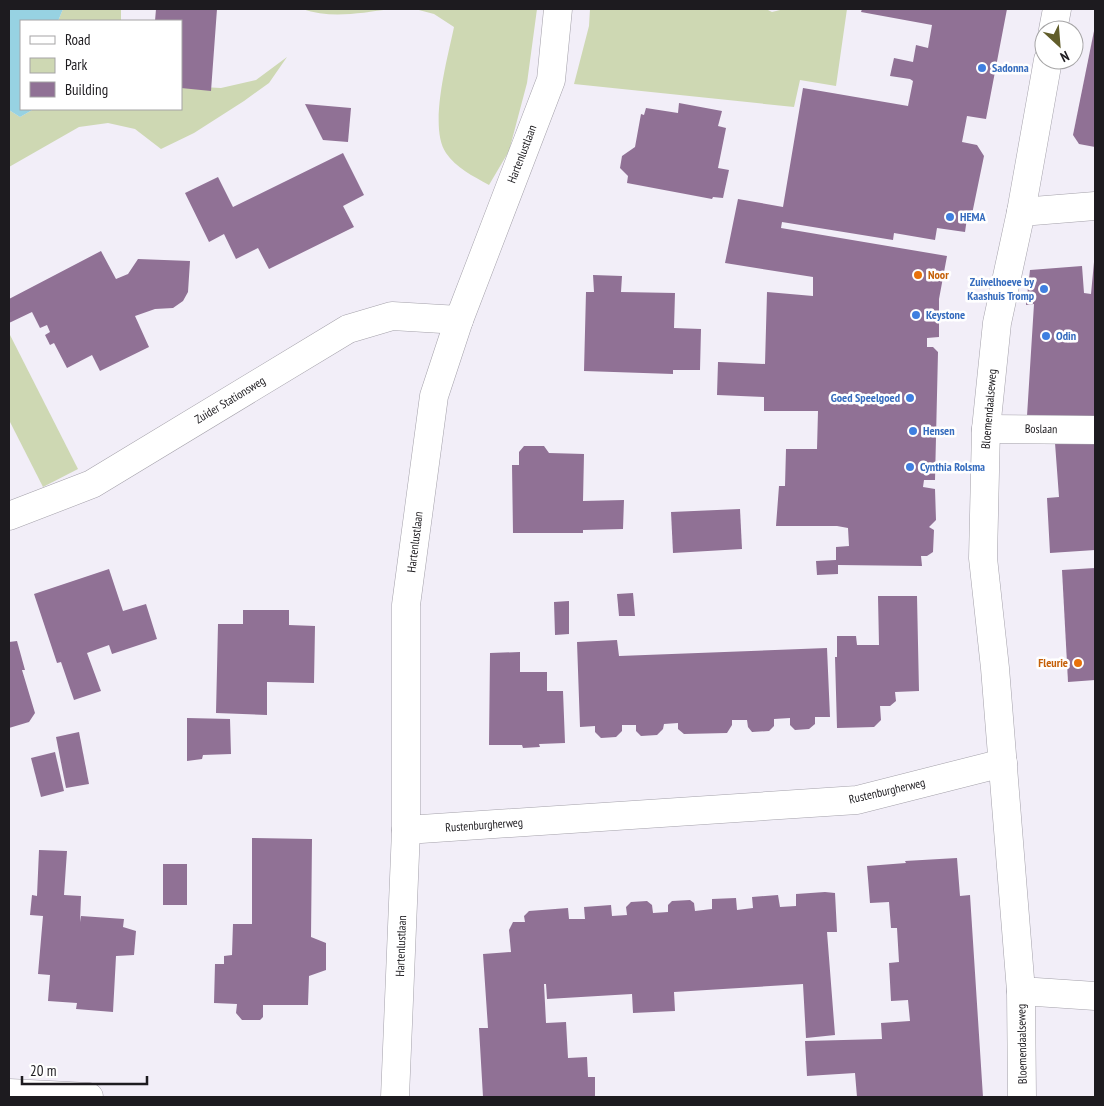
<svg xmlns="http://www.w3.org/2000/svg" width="1104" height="1106" viewBox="0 0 1104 1106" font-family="'PT Sans Narrow',sans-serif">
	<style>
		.green { fill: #ced8b3 }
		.water { fill: #97d2e2 }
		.building { fill: #907195 }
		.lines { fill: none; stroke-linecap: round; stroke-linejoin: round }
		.minor-casing { stroke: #a4a1aa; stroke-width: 29 }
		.tertiary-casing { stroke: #a4a1aa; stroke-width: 29 }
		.minor { stroke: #fff; stroke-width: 28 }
		.tertiary { stroke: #fff; stroke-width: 28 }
		.shop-dot { fill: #3f7fe0; stroke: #fff; stroke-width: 2 }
		.food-dot { fill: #e8710a; stroke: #fff; stroke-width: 2 }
		.labels { text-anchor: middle; stroke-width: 5; stroke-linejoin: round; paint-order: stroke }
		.shop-label { font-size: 12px; font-weight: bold; fill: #366cbe; stroke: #fff; text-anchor: start }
		.street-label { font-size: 12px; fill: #1d1b1f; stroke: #fff }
		.food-label { font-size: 12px; font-weight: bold; fill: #c56008; stroke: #fff; text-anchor: start }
	</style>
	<rect width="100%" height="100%" fill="#f2eef8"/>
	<g class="green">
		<path d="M63,9H121V21H58Z"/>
		<path d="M302,9H390C361,13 331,19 302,9Z"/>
		<path d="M415,9H537L527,83L509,151L489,185C473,176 456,168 446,153C428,127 448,57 454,27L434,14Z"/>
		<path d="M590,9H766L772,12L784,9H847L836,86L800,80L794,107L574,84L589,26Z"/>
		<path d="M287,57L269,83L244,101L194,133L161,149L135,129L108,123L79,127L9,167V110L20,117L34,109H181V86L221,88L256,80Z"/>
		<path d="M9,333L78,469L43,487L9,420Z"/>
	</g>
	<path class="water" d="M9,9H63L58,21H21V109H34L20,117L9,110Z"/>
	<g class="building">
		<path d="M156,9H217L211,91L181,88V21H155Z"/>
		<path d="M862,9H1007L986,119L967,116L962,142L977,145L984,156L971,219L967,218L965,232L937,228L935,240L894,233L893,240L782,222L781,228L947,256L939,299V337L927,338V347H933L938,352L935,480H924L923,487L935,489L936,520L929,527L934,530L933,552L927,556H921L922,566L838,565V574L817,575L816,561L836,560V547L849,546L848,528L837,526H776L779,486H785L786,449H817L818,411H764V397L717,395L718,362L765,364L767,292L813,296V277L725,263L738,199L783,207L803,88L908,106L913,81L910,79L890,76L894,58L913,62L916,45L928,48L932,25L861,12Z"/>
		<path d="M1095,26V147L1079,144L1073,135Z"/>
		<path d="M679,103L722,111L718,126L726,128L718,168L729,170L723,198L713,197L712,199L627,183L628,176L620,168L622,156L635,147L641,114L644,115L646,108L678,113Z"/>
		<path d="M305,104L351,108L348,142L323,140Z"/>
		<path d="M343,153L364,195L343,206L354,227L269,269L258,248L236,259L224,234L209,242L185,193L218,177L233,207Z"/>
		<path d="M101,251L116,279L128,274L138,259L190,261L188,292L183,301L173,308L155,309L135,316L149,347L100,371L92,355L67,368L54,343L50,345L45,335L50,332L47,325L40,328L32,312L9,323V299Z"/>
		<path d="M1094,262L1095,417L1027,416L1034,304L1026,305L1030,270L1082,266L1084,293L1091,294Z"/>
		<path d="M593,275L622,276L621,292L675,293L674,328L701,329L700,370H673V374L584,371L586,292H594Z"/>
		<path d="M1095,442V550L1050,553L1047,498L1059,497L1055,443Z"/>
		<path d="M524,446H544L549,453L584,454L583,501L624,500L623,529L583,530V533H513L512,465H519V452Z"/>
		<path d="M740,509L742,549L673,553L671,512Z"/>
		<path d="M1095,568V680L1068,682L1062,570Z"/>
		<path d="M109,569L123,611L146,604L157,639L112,654L109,645L87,653L101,691L74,700L61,662L57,663L34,594Z"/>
		<path d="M633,593L635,616H619L617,594Z"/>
		<path d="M878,596H917L919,691L895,692L896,701L890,706H880L881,720L874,727L837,728L835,657H837V636H856L857,645H879Z"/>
		<path d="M569,601V634L555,635L554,602Z"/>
		<path d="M243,610H289V625L315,626L314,683L267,682V715L216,713L218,624H243Z"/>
		<path d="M617,640L619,656L827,648L830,717H815V724L809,729L795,730L790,725V718L774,719V726L769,731L752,732L748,727L747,720H732V725L727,733L684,734L678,729V723L664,724L663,729L657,735L641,736L636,731V725H622V731L616,737L601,738L595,732V726L580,727L577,642Z"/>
		<path d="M17,641L25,670H22L35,713L29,722L9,728V642Z"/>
		<path d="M520,652V672H547V691H563L565,743L539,744L540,747L523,748L522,745H489L490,653Z"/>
		<path d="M187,718L230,719L231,754L203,755L202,759L187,761Z"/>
		<path d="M79,732L89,784L66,788L56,737Z"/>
		<path d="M55,752L64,791L41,797L31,758Z"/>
		<path d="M252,838L312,839L311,937L326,943V970L309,976L308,1005H263V1017L260,1020H242L236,1013L237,1004L214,1003L215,964H224V956L232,955L233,924H252Z"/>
		<path d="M39,850L67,851L64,895L81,896L80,922L81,916L124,919L123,927L136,931L134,955L116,956L113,1012L76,1009L77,1003L48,1001L50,975L38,974L43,916L30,915L32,895L37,896Z"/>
		<path d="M957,858L960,896L970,895L983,1097H857L855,1073L807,1076L805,1041L882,1039L881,1023L910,1021L908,1000L891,1001L889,963L899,962L897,928H891L889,902L870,903L867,866L906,863L905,861Z"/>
		<rect x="163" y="864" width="24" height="41"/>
		<path d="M825,892L835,893L837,932H827L835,1035L806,1038L803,984L674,992L675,1011L633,1013L632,994L547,999L546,984H544L546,1023L566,1022L568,1058L587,1057L588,1077H595V1097H483L479,1028H488L483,954L511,952L509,930L513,922H525L524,916L529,911L568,908L569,919H585L584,907L611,905L612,916L627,915L626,907L631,902L647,901L652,905L653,913L668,912V905L672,901L690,900L694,903L695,911L712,909V899L736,898L737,910L753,908L752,897L778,895L780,907L796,906V894Z"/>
	</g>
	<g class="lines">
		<g class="minor-casing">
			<g id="minor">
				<path d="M1053,30L1057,9"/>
				<path d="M1048,60L1021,212L997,323L986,429L983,558L995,668L1021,991L1095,996"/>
				<path d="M1021,212L1095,206"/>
				<path d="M986,429L1095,430"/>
				<path d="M9,516L92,484L348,329L392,316L459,320"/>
				<path d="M406,830L857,800L1003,763"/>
				<path d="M1021,991L1022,1097"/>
				<path d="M9,1093L89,1097"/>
			</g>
		</g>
		<g class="tertiary-casing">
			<path id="tertiary" d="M395,1097L406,830V605L434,396L459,320L551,80L558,9"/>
		</g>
		<use href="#minor" class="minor"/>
		<use href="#tertiary" class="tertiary"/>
	</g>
	<g class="shop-dot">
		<circle cx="982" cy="68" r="5"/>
		<circle cx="950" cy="217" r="5"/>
		<circle cx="1044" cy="289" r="5"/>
		<circle cx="916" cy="315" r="5"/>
		<circle cx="1046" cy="336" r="5"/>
		<circle cx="910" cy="398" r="5"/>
		<circle cx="913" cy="431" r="5"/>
		<circle cx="910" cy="467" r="5"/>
	</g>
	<g class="food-dot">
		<circle cx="918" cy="275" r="5"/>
		<circle cx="1078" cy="663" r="5"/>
	</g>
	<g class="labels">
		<g class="shop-label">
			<text x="992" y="72">Sadonna</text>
			<text x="960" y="221">HEMA</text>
			<text x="1034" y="286" text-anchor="end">Zuivelhoeve by<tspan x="1034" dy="14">Kaashuis Tromp</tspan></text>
			<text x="926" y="319">Keystone</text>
			<text x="1056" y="340">Odin</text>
			<text x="900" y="402" text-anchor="end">Goed Speelgoed</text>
			<text x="923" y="435">Hensen</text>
			<text x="920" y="471">Cynthia Rolsma</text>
		</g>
		<g class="street-label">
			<text transform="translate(522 154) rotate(-69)" y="4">Hartenlustlaan</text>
			<text transform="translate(230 400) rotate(-31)" y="4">Zuider Stationsweg</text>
			<text transform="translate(989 409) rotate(-85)" y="4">Bloemendaalseweg</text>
			<text transform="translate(1041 429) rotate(1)" y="4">Boslaan</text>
			<text transform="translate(415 542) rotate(-83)" y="4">Hartenlustlaan</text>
			<text transform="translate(887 791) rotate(-13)" y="4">Rustenburgherweg</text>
			<text transform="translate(484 825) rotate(-4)" y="4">Rustenburgherweg</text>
			<text transform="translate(401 946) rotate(-88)" y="4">Hartenlustlaan</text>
			<text transform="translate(1022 1044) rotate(-91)" y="4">Bloemendaalseweg</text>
		</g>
		<g class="food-label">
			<text x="928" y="279">Noor</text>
			<text x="1068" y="667" text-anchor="end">Fleurie</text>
		</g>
	</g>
	<rect width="1104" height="1106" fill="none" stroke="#1d1b1f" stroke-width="20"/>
	<rect x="20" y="20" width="162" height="90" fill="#ffffff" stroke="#a5a4a5"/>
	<rect x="30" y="36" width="25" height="8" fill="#ffffff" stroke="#a5a4a5"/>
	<text x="65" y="45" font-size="15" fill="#1d1b1f">Road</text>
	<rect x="30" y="58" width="25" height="15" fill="#ced8b3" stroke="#a5a4a5"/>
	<text x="65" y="70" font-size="15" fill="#1d1b1f">Park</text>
	<rect x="30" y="82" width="25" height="15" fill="#907195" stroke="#a5a4a5"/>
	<text x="65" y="95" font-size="15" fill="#1d1b1f">Building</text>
	<g transform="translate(1059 45) rotate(154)"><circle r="24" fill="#ffffff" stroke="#a5a4a5"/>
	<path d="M0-4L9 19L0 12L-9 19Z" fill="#615d2a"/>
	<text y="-8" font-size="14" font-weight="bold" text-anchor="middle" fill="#1d1b1f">N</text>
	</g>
	<path d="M22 1076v8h125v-8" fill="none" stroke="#1d1b1f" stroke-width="2.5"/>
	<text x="30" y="1076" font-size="15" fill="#1d1b1f" stroke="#ffffff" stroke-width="4" paint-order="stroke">20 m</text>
</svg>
